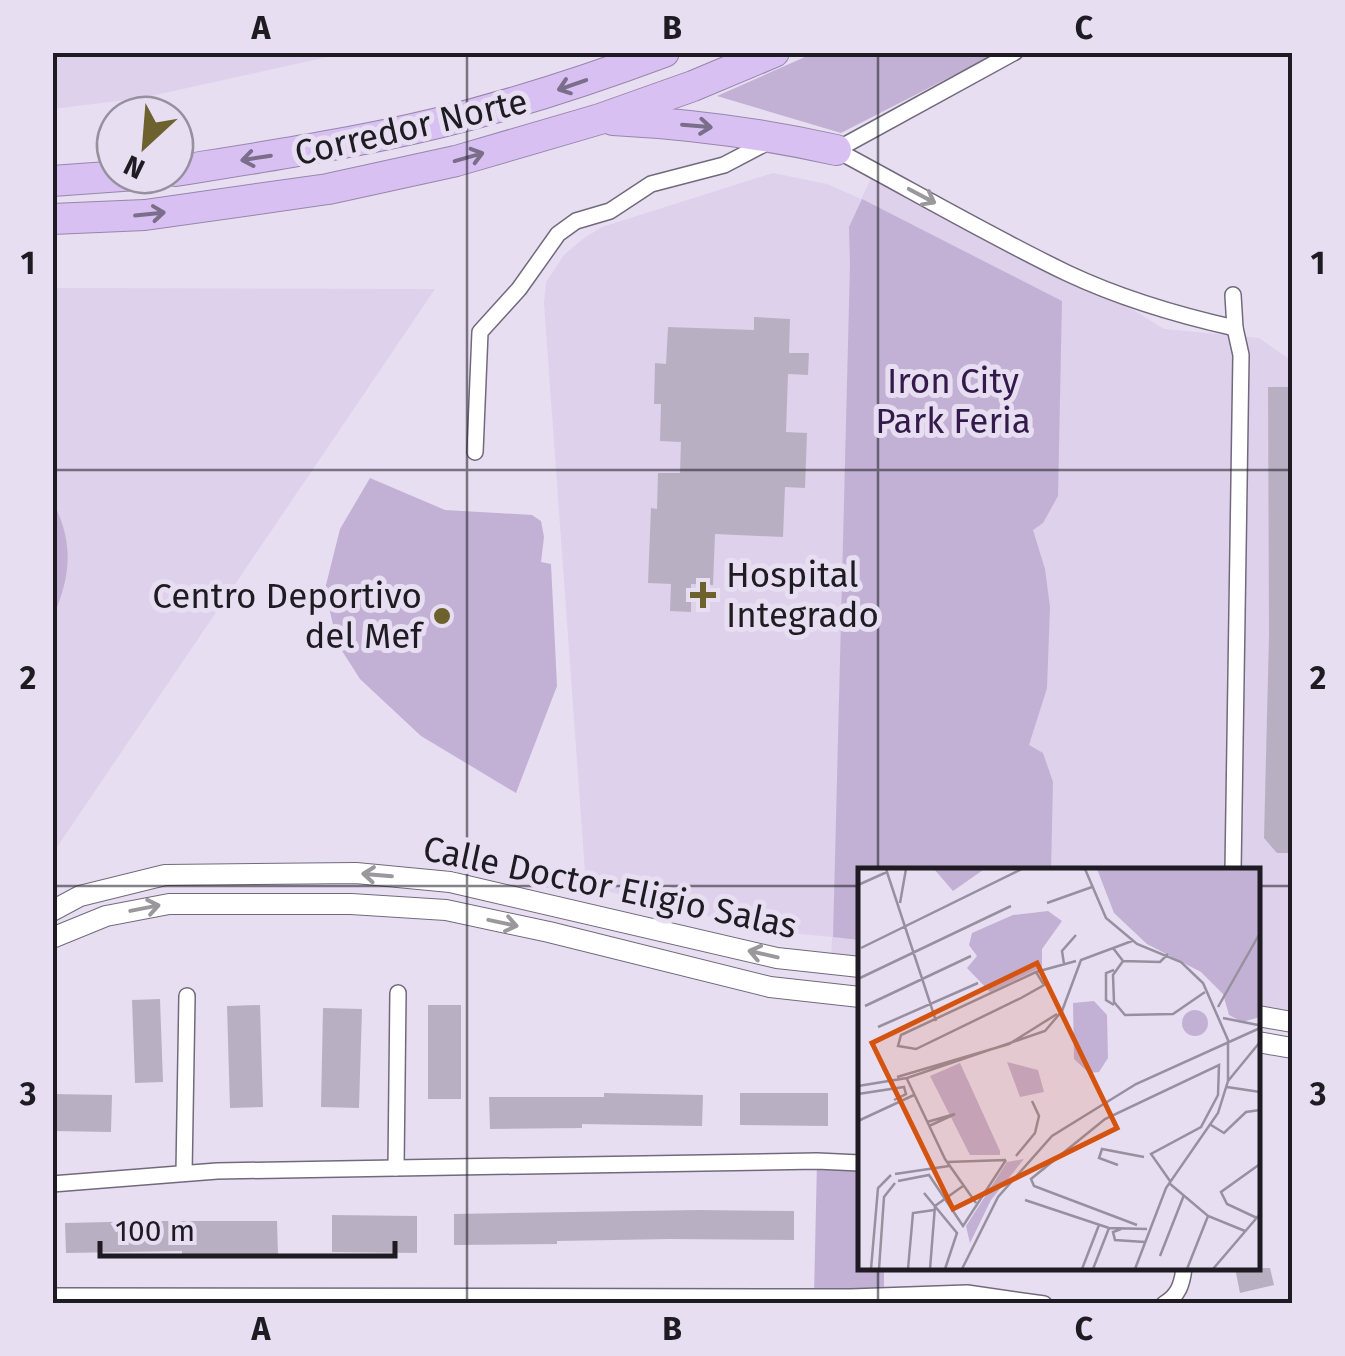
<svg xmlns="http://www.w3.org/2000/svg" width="1345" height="1356" viewBox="0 0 1345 1356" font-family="'Fira Sans',sans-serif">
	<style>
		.built { fill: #ddd1ec }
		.green { fill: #c2b1d4 }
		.building { fill: #b8b0c2 }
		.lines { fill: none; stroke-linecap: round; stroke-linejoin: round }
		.minor-casing { stroke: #726a7c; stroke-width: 18 }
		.tertiary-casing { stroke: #726a7c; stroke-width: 22 }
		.motorway-casing { stroke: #9786aa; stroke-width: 32 }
		.minor { stroke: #fff; stroke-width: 15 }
		.tertiary { stroke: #fff; stroke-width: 20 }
		.motorway { stroke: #d8c0f3; stroke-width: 30 }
		.oneway { stroke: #7b6e8a }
		.oneway2 { stroke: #9a989c }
		.grid { fill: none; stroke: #1e1b22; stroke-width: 2.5; stroke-opacity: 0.55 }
		.poi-dot { fill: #6d612e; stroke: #e7def2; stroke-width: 4 }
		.labels { text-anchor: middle; stroke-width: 10; stroke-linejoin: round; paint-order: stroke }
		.street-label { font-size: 35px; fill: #1e1b22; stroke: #e7def2 }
		.park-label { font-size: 35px; fill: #341a4b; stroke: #e7def2 }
		.poi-label { font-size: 35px; fill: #1e1b22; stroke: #e7def2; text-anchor: start }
		.inset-road { fill: none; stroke: #97909f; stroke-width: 2.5 }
		.view { fill: #d4530e; fill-opacity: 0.15; stroke: #d4530e; stroke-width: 5 }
		.inset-edge { fill: none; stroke: #1e1b22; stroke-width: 5 }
		.neatline { fill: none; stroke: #1e1b22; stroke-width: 4 }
		.grid-label { font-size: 32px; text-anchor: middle; font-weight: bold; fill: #1e1b22 }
	</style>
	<rect width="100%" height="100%" fill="#e7def2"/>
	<g class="built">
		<path d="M52,53L53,52L345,53L142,98L53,109Z"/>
		<path d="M875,171L1088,282L1164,329L1259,338L1292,361V1022L1258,1016V871H860V967L831,963L832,937L767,931L586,886L544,303L546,282L564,255L584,238L602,227L773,173L827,184L861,199Z"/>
		<path d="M53,288L435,289L53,853Z"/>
	</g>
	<g class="green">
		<path d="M814,53V52L997,53L841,133L717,96Z"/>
		<path d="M862,199L1062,301L1058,496L1043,523L1033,530L1045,569L1050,607L1047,688L1029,745L1043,753L1053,782L1051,871H860V940L833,937L850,265L849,227Z"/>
		<path d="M370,478L445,510L532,515L541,521L544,537L541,562L551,564L557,686L516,793L421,736L360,679L337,643L325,589L340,529Z"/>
		<path d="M53,502C74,543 71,576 53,617Z"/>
		<path d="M817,1161L860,1163V1268L884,1269V1295L814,1296Z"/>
	</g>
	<g class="building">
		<path d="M754,317L790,319L789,353H809L808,375L788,374L786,432L807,433L805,488L785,487L783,537L715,534L713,585L691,584V612L670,611L671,584L648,583L651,508L657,509L658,473H680L681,442L660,441L661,404H654L655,363L666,364L668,327L754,330Z"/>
		<path d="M1268,387H1292V853H1277L1264,838L1269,635Z"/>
		<path d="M160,999L163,1082L135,1083L132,1000Z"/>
		<path d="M260,1005L263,1107L230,1108L227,1006Z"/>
		<rect x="428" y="1005" width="33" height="94"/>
		<path d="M323,1008L362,1009L359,1108L321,1107Z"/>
		<path d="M604,1093L703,1095L702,1126L582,1124V1128L490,1129L489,1097H604Z"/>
		<path d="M740,1093H828V1126L740,1125Z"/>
		<path d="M52,1094L112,1095L111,1132L52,1131Z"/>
		<path d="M698,1210L794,1211V1240L670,1239L557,1241V1244L454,1245V1214Z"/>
		<path d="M332,1215L417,1216V1253L332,1252Z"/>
		<path d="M152,1221H277L278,1254L182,1255V1251L66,1253L65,1223Z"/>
		<path d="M1235,1268H1270L1274,1285L1240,1293Z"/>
	</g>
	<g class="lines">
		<g class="minor-casing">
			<g id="minor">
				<path d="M836,150C913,191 988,235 1067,273C1120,298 1177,315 1235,328"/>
				<path d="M836,150L1015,52"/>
				<path d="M1233,295L1235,328L1241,355L1233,871"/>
				<path d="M475,452L480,332L519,289L558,234L576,221L610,211L651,184L724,165L770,141"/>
				<path d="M396,1168L398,993"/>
				<path d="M184,1173L187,996"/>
				<path d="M52,1184L217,1171L817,1161L860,1163"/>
				<path d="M52,1296L851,1297L967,1293L1044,1304"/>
				<path d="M1164,1304C1178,1296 1182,1285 1184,1268"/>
			</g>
		</g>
		<g class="tertiary-casing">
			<g id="tertiary">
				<path d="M52,911L80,896L165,875L356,873L450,882L777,958L860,967"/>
				<path d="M52,938L106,916L169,904H351L446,910L549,932L770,987L860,997"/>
				<path d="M1258,1016L1292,1022"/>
				<path d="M1258,1042L1292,1048"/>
			</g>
		</g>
		<g class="motorway-casing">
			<g id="motorway">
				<path d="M613,120C689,124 761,133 836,150"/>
				<path d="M175,171C263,157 351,144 438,123C515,104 589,80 664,52"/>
				<path d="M52,181L136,175"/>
				<path d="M52,219L145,215L328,189L456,161L600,119L693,86L774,52"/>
			</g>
		</g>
		<use href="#minor" class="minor"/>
		<use href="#tertiary" class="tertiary"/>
		<use href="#motorway" class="motorway"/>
	</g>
	<defs><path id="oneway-shaft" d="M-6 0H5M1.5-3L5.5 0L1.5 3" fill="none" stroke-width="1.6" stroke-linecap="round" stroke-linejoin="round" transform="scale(2.5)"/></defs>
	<g class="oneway">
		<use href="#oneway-shaft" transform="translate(572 85) rotate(161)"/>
		<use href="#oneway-shaft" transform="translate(697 126) rotate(5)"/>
		<use href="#oneway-shaft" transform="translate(469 157) rotate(-16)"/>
		<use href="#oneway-shaft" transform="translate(256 158) rotate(171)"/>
		<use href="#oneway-shaft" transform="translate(150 214) rotate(-6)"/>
	</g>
	<g class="oneway2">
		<use href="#oneway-shaft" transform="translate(922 196) rotate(28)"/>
		<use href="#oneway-shaft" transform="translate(377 875) rotate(-175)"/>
		<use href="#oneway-shaft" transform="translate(145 908) rotate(-11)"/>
		<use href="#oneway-shaft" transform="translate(503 923) rotate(12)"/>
		<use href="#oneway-shaft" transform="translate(763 954) rotate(-167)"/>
	</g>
	<path class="grid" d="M467,52V1304M878,52V871M52,470H1292M52,886H860M1258,886H1292M878,1268V1304"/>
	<g class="poi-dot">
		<path d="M698 580h10v10h10v10h-10v10h-10v-10h-10v-10h10z"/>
		<circle cx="442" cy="616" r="10"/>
	</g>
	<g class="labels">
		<g class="street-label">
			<text transform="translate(411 127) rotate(-13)" y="12">Corredor Norte</text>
			<text transform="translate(610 887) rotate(12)" y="12">Calle Doctor Eligio Salas</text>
		</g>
		<g class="park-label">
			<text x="953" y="393">Iron City<tspan x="953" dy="40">Park Feria</tspan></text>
		</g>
		<g class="poi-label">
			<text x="726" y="587">Hospital<tspan x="726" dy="40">Integrado</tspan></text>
			<text x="422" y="608" text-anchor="end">Centro Deportivo<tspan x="422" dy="40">del Mef</tspan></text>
		</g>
	</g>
	<g transform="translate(858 868)">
		<rect width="402" height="402" fill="#e7def2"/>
		<path d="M76,1H125V2L95,23ZM239,1H402V149L384,154L371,147L365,126L343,104L289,76L256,45ZM190,43L204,53L184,81V99L132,124L109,100L119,88L111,77L114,65L155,47ZM236,133L249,147L250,190L241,204L231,205L216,191L215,135ZM324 155a13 13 0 1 1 26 0a13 13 0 1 1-26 0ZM149,194L180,202L186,224L162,229ZM102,195L142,283V287H112L72,208ZM166,291L133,332L112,375L108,358L149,294Z" fill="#c2b1d4"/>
		<path class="inset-road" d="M28,1L78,153M227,1L248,50L279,76L323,94L345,115L370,172V213L360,245L308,320L277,401M0,17L29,4M42,35L48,1M189,35L234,19M3,80L164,1M255,80L265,93L302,94L310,86M265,93L255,107L256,134L267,147L315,146L347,124M206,96L204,83L218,67M256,102L248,105V132L256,137M178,104L186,117L163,130L58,181L40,178L43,167L178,104L218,93M2,110L153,38M7,138L113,88M360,139L402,65M365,150L400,157M20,159L120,115M39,209L151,176L199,146M49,211L87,291L118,335M370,213L402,174M0,218L49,210L187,163L204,143L223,92L274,73M369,219L402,224M0,226L46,219L48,226L36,232M0,253L56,227M69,254L97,246L71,258M353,257L366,265L388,244L402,242M158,288L177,265L181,248L174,233M89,294L148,292M260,297L241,290L244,281L286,289M37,306L91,298M40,313L71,307L105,358L148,292M311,315L350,348L387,363M66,325L99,365L87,401M167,332L251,360M399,350L369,336L363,324L402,296M279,357L176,318L173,311L247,251L361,197L360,227L343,259L293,286L312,313M263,361L255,364L257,372L287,374M302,388L326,327M13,401L20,320L33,307M21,401L26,329L37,315M50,401L55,345L76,342M72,401L77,338L105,318M104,401L140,329L194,268L278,216L402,160M224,401L241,357M235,401L251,360L289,361M329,401L350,348M355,401L402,346"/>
		<path class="view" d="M179,95L259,260L95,341L14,175Z"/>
		<rect width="402" height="402" class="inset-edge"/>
	</g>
	<rect width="1345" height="1356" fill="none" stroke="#e7def2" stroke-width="110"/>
	<g transform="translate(145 145) rotate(206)"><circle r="48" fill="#e7def2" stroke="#97909f" stroke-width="2.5"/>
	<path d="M0-8L18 38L0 25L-18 38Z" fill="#6d612e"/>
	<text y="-15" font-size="28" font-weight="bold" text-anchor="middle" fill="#1e1b22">N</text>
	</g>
	<path d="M100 1241v15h295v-15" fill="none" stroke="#1e1b22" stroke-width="5"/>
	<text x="115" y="1241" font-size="30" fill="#1e1b22" stroke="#e7def2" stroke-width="8" paint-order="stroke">100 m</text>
	<rect x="55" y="55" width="1235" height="1246" class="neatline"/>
	<g class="grid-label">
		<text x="261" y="39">A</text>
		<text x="672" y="39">B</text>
		<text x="1084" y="39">C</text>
		<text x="28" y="274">1</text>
		<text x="1318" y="274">1</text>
		<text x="28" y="689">2</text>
		<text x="1318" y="689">2</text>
		<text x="28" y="1105">3</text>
		<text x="1318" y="1105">3</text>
		<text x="261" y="1340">A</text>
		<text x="672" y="1340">B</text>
		<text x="1084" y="1340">C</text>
	</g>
</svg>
